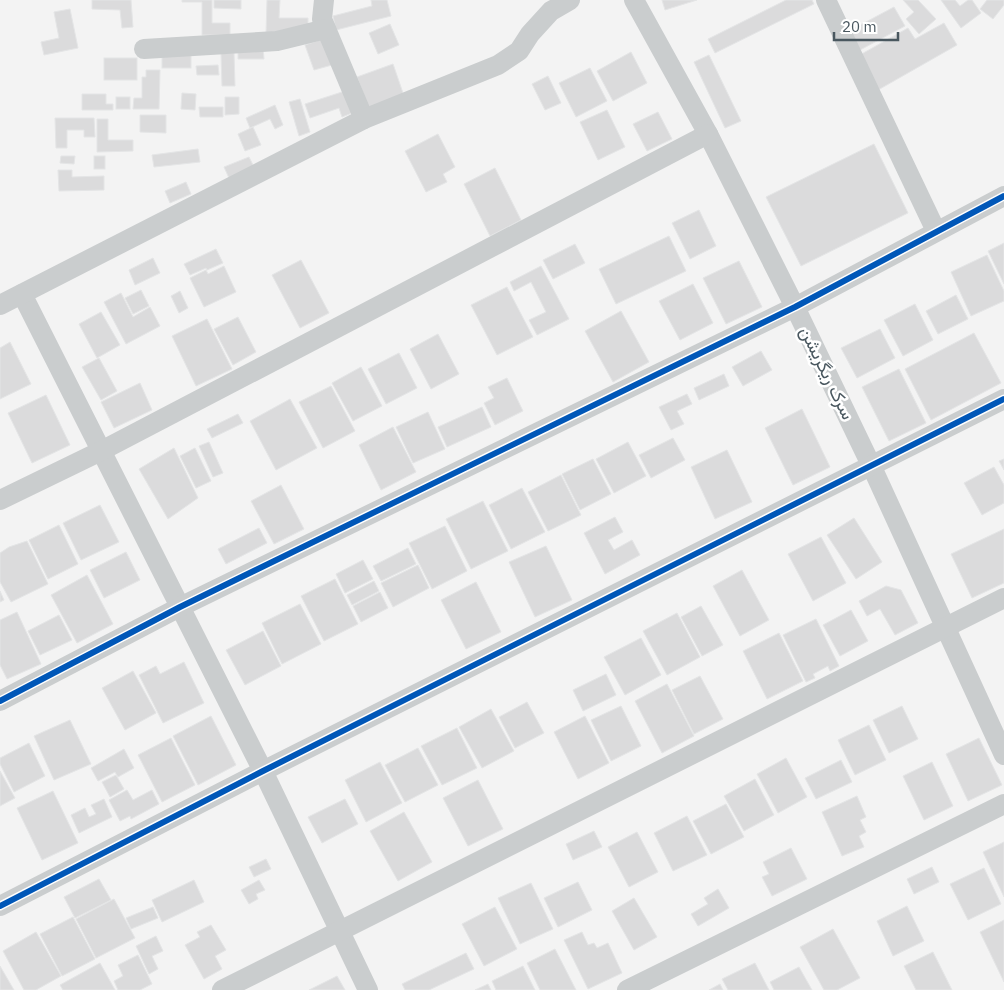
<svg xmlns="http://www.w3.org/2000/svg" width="1004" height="990" viewBox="0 0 1004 990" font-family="'IBM Plex Sans',Vazirmatn,sans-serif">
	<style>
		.building { fill: #dbdbdc; stroke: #e4e5e6 }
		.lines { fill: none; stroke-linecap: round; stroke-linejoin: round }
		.minor { stroke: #cacdce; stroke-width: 20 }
		.cycleway-casing { stroke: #fff; stroke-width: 9 }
		.cycleway { stroke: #0057b8; stroke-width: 6 }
		.labels { text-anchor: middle; stroke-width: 5; stroke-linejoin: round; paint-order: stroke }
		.street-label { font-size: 18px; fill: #49575f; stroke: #fff }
	</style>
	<rect width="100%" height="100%" fill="#f3f3f3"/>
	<g class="building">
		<path d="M92,0H131L133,27L122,28L120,10L92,9Z"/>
		<path d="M182,0H212V23H230V35H202V2H182Z"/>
		<path d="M214,0H241V9L214,8Z"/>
		<path d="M267,0H280L279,18H308V29L266,33Z"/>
		<path d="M371,0H387L391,16L336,30L333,16L372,6Z"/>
		<path d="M662,0H697L665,10Z"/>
		<path d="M786,0H812L814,4L715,53L708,39Z"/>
		<path d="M903,0H918L936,19L919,34L906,19L914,12Z"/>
		<path d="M941,0H955L960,6L968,0H972L981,13L961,28Z"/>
		<path d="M987,0H1004V5L993,19L980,9Z"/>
		<path d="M894,7L905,26L860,50L849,31Z"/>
		<path d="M70,9L78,48L44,55L41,42L59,38L54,12Z"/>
		<path d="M944,23L957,45L878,90L858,56L908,28L915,39Z"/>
		<path d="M390,24L399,45L378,54L369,33Z"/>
		<path d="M323,39L332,65L314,70L305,45Z"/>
		<path d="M263,48L264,59H238V49Z"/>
		<path d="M631,52L647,83L613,101L597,71Z"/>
		<path d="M221,53H234L235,86H222Z"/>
		<rect x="162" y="55" width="29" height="13"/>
		<path d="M709,55L741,121L725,128L694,62Z"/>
		<rect x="104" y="58" width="33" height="22"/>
		<path d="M393,64L404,96L369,109L357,77Z"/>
		<path d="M218,65L219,75H197L196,66Z"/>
		<path d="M590,68L607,101L576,117L559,83Z"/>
		<path d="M146,70H160L159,109H133L134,98H142V77H146Z"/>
		<path d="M548,76L561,103L545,110L532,84Z"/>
		<path d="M345,91L352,113L342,117L339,108L310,118L305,104Z"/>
		<path d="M182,93L196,94L195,110L181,109Z"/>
		<path d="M82,94H106V104H113V110H82Z"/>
		<rect x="116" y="97" width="14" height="12"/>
		<path d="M225,97H239V114L225,115Z"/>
		<path d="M300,99L310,132L299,136L289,102Z"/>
		<path d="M275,105L283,125L275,129L270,119L250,128L246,118Z"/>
		<path d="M199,107H223V117H200Z"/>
		<path d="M607,110L625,147L598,160L580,122Z"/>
		<path d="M658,112L672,139L647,151L633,124Z"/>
		<path d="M140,115H166V133L140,132Z"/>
		<path d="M55,118H94L95,137H84V130H67V148H56Z"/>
		<path d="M97,119H108V140H133V151L97,152Z"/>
		<path d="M253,127L261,145L245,151L238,134Z"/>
		<path d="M438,134L455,167L443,174L447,182L426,192L405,151Z"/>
		<path d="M874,144L908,213L801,266L766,197Z"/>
		<path d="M198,149L200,162L154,167L152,155Z"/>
		<path d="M61,156H75L74,164L60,163Z"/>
		<rect x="94" y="156" width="11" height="13"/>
		<path d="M249,157L254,167L229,178L224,167Z"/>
		<path d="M495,168L521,220L490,236L464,184Z"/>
		<path d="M58,170H72V177L104,176V190L59,191Z"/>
		<path d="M186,182L191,194L170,203L165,191Z"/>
		<path d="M699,210L716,246L690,259L672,223Z"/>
		<path d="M669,236L686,271L616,304L599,269Z"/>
		<path d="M1004,243V284L988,251Z"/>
		<path d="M575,244L585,263L553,279L543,260Z"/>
		<path d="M216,249L223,263L207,270L206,268L190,275L184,264Z"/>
		<path d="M987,255L1004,291V301L971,316L951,272Z"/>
		<path d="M153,258L160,273L135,285L129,270Z"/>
		<path d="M301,260L329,313L300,328L272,275Z"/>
		<path d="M739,261L762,307L726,324L703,278Z"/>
		<path d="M224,266L236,292L204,307L190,278L206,270L208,274Z"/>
		<path d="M541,266L569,319L537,335L529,320L546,312L531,282L514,291L510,282Z"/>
		<path d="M693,284L713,323L680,340L659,301Z"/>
		<path d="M507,287L533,337L497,355L471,305Z"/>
		<path d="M141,290L149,306L133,314L125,298Z"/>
		<path d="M180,291L188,308L179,313L171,296Z"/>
		<path d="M121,293L133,317L150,307L160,326L126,344L104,302Z"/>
		<path d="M956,295L968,319L938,334L926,311Z"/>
		<path d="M915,304L933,340L903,356L884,320Z"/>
		<path d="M621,311L649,362L613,382L585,331Z"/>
		<path d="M101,312L120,345L97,358L79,324Z"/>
		<path d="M238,317L256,352L233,365L214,329Z"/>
		<path d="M207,319L232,369L196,386L172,336Z"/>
		<path d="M880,329L895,358L857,378L841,348Z"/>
		<path d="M974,333L1001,383L931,420L905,369Z"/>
		<path d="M438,334L459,374L431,389L410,349Z"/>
		<path d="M10,342L31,384L0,399V348Z"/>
		<path d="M761,351L772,370L743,386L732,367Z"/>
		<path d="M399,353L417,388L386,404L368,369Z"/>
		<path d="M99,358L117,391L101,400L82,367Z"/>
		<path d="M361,367L382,406L353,421L332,383Z"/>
		<path d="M899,369L926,423L889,441L862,387Z"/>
		<path d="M724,374L729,386L699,400L694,388Z"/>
		<path d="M507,378L523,411L495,425L484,403L494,398L488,387Z"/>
		<path d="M140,383L152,410L114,428L101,402Z"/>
		<path d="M331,386L355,431L323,448L299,402Z"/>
		<path d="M687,394L692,404L677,411L684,424L671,430L659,407Z"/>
		<path d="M46,395L70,445L32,463L8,413Z"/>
		<path d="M290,399L317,448L276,470L250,421Z"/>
		<path d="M482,407L491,427L447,447L438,427Z"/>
		<path d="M802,409L830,467L793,485L765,428Z"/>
		<path d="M428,412L445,449L413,463L396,427Z"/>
		<path d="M238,414L243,423L212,438L207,429Z"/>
		<path d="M393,427L416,472L381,490L359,445Z"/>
		<path d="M673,438L685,460L651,478L639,455Z"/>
		<path d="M209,442L223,473L213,477L199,446Z"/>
		<path d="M628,442L646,476L614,493L596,459Z"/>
		<path d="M174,448L198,498L168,519L139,469Z"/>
		<path d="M195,448L211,481L196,488L180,456Z"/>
		<path d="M727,450L752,502L715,519L691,467Z"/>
		<path d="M593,459L611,494L580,510L562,474Z"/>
		<path d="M1004,459V470L999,461Z"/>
		<path d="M994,467L1004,485V503L982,515L964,483Z"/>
		<path d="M561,475L581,515L548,531L528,492Z"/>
		<path d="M281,485L304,529L274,544L251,501Z"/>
		<path d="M522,488L545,532L511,549L489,505Z"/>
		<path d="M483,501L508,551L471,569L446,519Z"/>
		<path d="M100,505L119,542L81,560L63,523Z"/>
		<path d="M615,517L623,532L608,540L614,550L632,540L640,555L605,574L584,533Z"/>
		<path d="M854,518L882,562L856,579L827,535Z"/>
		<path d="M59,525L78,564L48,579L29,540Z"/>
		<path d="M445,526L467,571L432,589L409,543Z"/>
		<path d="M259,528L267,543L226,564L218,549Z"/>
		<path d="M1004,529V583L972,598L951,554Z"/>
		<path d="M821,537L846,583L813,601L788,554Z"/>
		<path d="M27,541L48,584L11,602L0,582V553L9,547Z"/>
		<path d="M546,546L572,600L535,617L509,562Z"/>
		<path d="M408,548L416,564L381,581L373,566Z"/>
		<path d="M126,552L140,580L104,598L90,570Z"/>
		<path d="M363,560L373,579L345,593L336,574Z"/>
		<path d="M418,565L429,588L393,607L381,583Z"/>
		<path d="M742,570L769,620L740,636L713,586Z"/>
		<path d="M87,575L113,624L77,643L51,595Z"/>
		<path d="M335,579L358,624L324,641L301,596Z"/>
		<path d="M374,581L379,591L352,605L347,595Z"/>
		<path d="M476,582L501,632L466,649L441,600Z"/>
		<path d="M886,586L901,590L918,623L895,635L880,609L867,616L859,601Z"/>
		<path d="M0,591L4,600L0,602Z"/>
		<path d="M380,592L388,608L361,622L353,606Z"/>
		<path d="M300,604L321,644L282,664L262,623Z"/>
		<path d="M701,606L723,645L702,656L681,617Z"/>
		<path d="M851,610L868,641L840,656L823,625Z"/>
		<path d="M17,612L41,664L7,679L0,665V620Z"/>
		<path d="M677,613L700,657L667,675L643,631Z"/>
		<path d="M59,615L72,640L40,655L28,631Z"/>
		<path d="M816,619L839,666L830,671L828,666L813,674L815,678L806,682L783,635Z"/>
		<path d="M263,631L281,666L245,685L226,650Z"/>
		<path d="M779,633L803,681L767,699L743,651Z"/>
		<path d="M641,638L661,675L625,695L604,657Z"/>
		<path d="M184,662L204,703L163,723L139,675L156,666L160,674Z"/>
		<path d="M133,671L156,713L125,730L102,688Z"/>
		<path d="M606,674L616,695L583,711L573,690Z"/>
		<path d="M700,676L723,719L694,734L672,690Z"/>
		<path d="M667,684L694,736L662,753L635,701Z"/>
		<path d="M527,702L544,733L515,748L499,717Z"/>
		<path d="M621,706L641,746L611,761L591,720Z"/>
		<path d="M902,706L918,739L889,753L873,720Z"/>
		<path d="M491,709L514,751L482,768L459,727Z"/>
		<path d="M211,716L236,765L198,785L173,736Z"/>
		<path d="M585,716L609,763L578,779L554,732Z"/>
		<path d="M70,720L91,764L54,780L34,736Z"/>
		<path d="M869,725L886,760L855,775L838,740Z"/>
		<path d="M457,728L477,768L442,785L421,746Z"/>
		<path d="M171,738L195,785L162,802L138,755Z"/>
		<path d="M979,738L1002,785L968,801L946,754Z"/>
		<path d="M29,743L45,776L14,792L0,764V758Z"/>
		<path d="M418,748L438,785L405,802L385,765Z"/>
		<path d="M124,749L134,768L118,777L115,772L98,781L91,768Z"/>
		<path d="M786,758L807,797L778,813L757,774Z"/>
		<path d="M841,760L852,782L816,799L805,778Z"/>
		<path d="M380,762L402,803L366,822L345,780Z"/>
		<path d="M932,762L953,806L924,820L903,776Z"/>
		<path d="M0,771L15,798L0,806Z"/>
		<path d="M116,775L124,789L110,797L102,782Z"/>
		<path d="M755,779L774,815L744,831L724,796Z"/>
		<path d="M478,780L503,829L468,846L443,798Z"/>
		<path d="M127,790L133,800L152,790L159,804L131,819L130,816L120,821L109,800Z"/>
		<path d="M53,791L78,843L42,860L17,808Z"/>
		<path d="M857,796L866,817L860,820L866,832L859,836L864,847L842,856L822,812Z"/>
		<path d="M104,799L112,817L79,833L71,815L85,808L89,817L96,814L91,805Z"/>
		<path d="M345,799L358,824L322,843L308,817Z"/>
		<path d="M726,804L744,837L711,854L693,821Z"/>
		<path d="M404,812L432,862L398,881L370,831Z"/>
		<path d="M687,816L707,855L673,871L654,833Z"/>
		<path d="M594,831L602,847L573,860L566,844Z"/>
		<path d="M637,832L658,872L629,887L608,847Z"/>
		<path d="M1004,842V897L983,852Z"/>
		<path d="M791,848L807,879L772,896L762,877L769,874L763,862Z"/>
		<path d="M266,859L271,869L254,877L249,867Z"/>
		<path d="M932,867L939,882L914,894L907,879Z"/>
		<path d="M984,868L1001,904L968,920L950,884Z"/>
		<path d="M99,879L111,900L75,918L64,897Z"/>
		<path d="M194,880L204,902L162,922L152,900Z"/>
		<path d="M259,880L265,890L256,894L258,899L249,904L241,890Z"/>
		<path d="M578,882L592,910L558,927L544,898Z"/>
		<path d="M531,883L553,929L520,944L498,898Z"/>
		<path d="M718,889L729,908L698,926L691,914L708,904L704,898Z"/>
		<path d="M634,898L657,937L634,950L612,911Z"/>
		<path d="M114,899L135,938L96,958L76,919Z"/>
		<path d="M907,906L924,941L893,956L877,921Z"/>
		<path d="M153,907L158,918L131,929L126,918Z"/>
		<path d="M495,907L517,949L484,966L462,924Z"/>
		<path d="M73,917L95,959L62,976L40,934Z"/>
		<path d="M1004,920V982L980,932Z"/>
		<path d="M211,925L226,950L215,956L222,969L204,979L185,945L200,937L197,932Z"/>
		<path d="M833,929L860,978L837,990H824L800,947Z"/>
		<path d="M36,932L61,976L36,990H24L3,951Z"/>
		<path d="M582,932L588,945L594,943L597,948L608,943L622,973L588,989L564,940Z"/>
		<path d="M156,936L163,951L152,956L158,969L149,974L136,946Z"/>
		<path d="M555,949L576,990H540L527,963Z"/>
		<path d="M933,952L952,990H916L904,966Z"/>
		<path d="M466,953L474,969L429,990H405L402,984Z"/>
		<path d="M138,955L152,984L140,990H118L114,981L123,976L118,965Z"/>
		<path d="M100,963L115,990H63L60,985Z"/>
		<path d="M755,963L769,990H728L722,979Z"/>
		<path d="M0,966L14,990H0Z"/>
		<path d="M523,966L535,990H496L492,981Z"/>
		<path d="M799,967L812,990H774L770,982Z"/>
		<path d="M337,976L345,990H309Z"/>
		<path d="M488,984L491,990H475Z"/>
		<path d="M720,984L723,990H709Z"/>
	</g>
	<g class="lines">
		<g class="minor">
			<path d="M324,0L322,19L364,119"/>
			<path d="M634,0L708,134L795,307L871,465L1004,755"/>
			<path d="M826,0L936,231"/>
			<path d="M144,49L277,41L326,29"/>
			<path d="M22,294L263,771L368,990"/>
			<path d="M0,305L364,119L498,65L519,51L530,34L551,11L570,0"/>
			<path d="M0,500L101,451L708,134"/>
			<path d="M0,701L180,607L795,307L1004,196"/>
			<path d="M0,906L263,771L1004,399"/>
			<path d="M222,990L1004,598"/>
			<path d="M627,990L1004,804"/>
		</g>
		<g class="cycleway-casing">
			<g id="cycleway">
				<path d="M0,701L180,607L795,307L1004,196"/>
				<path d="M0,906L263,771L1004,399"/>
			</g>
		</g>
		<use href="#cycleway" class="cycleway"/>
	</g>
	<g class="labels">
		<g class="street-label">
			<text transform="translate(827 373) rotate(64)" y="6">سرک ریگریشن</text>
		</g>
	</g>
	<path d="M834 32v8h64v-8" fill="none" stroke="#49575f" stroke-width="2.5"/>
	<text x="842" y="32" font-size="15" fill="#49575f" stroke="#ffffff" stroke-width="4" paint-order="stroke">20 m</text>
</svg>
